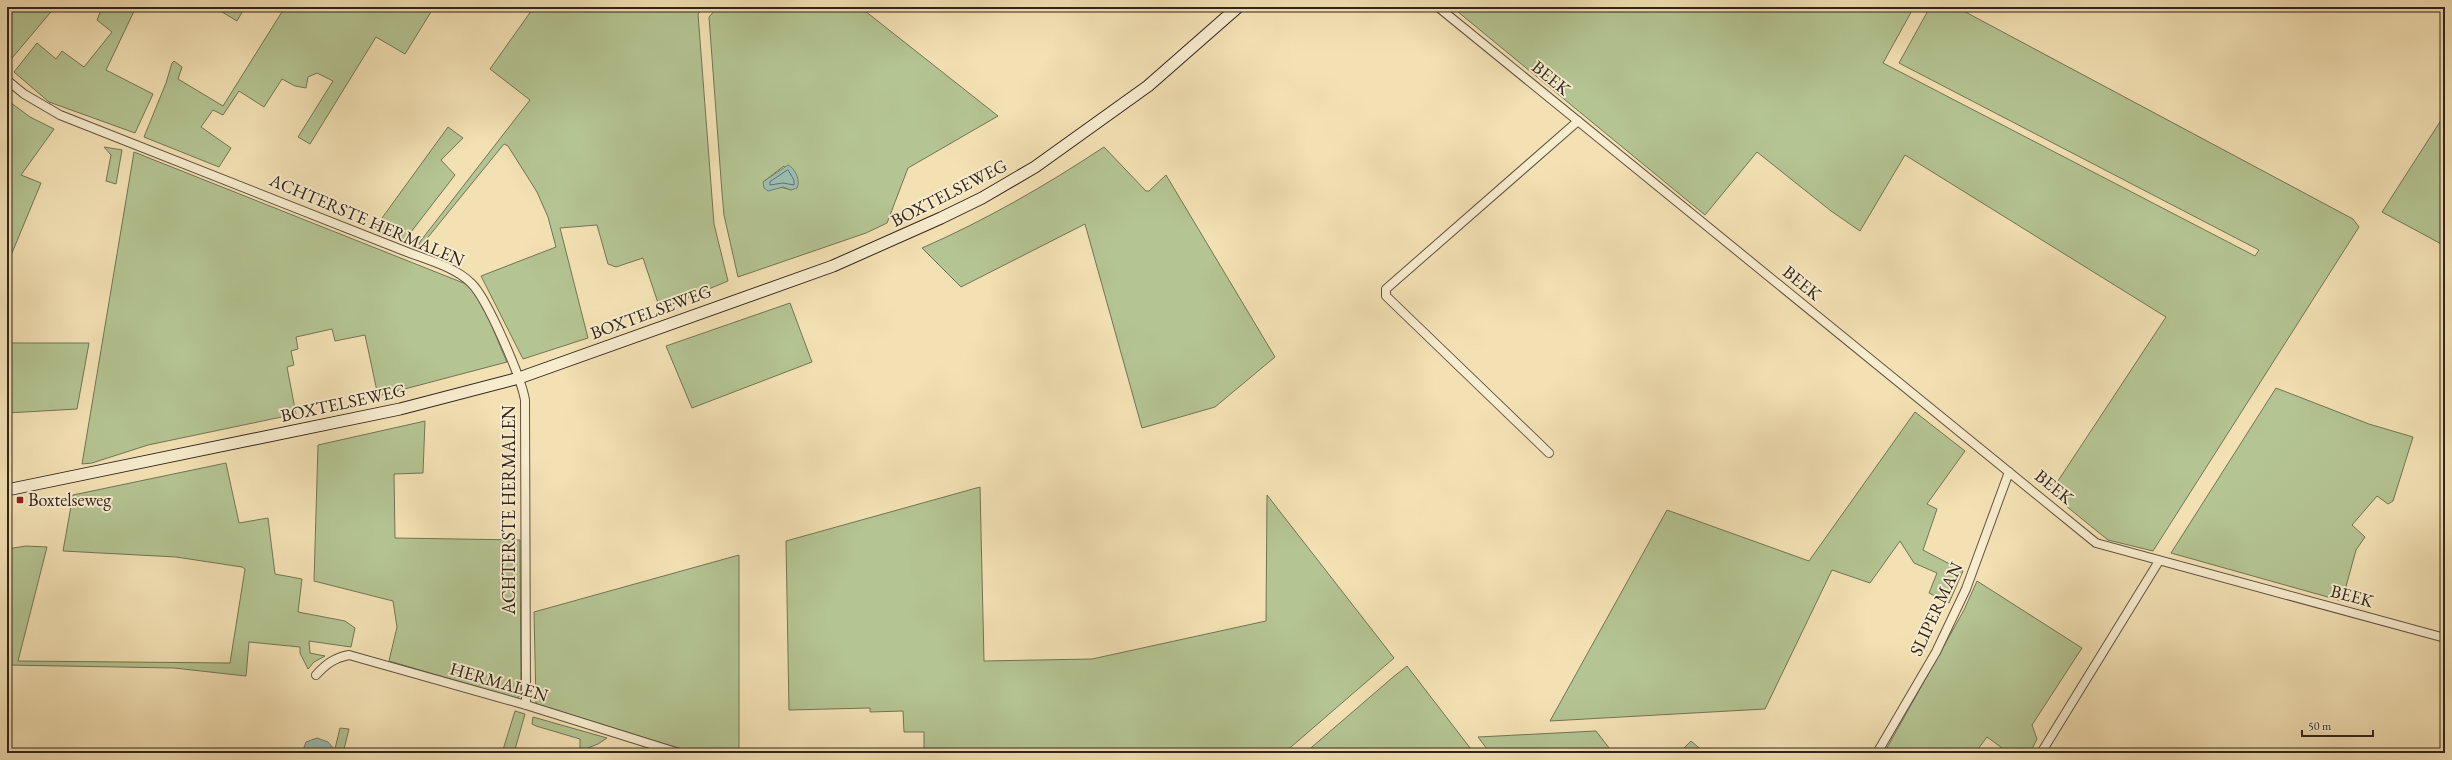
<svg xmlns="http://www.w3.org/2000/svg" width="2452" height="760" viewBox="0 0 2452 760" font-family="'EB Garamond',serif">
	<style>
		.green { fill: #b4c492; stroke: #737457; fill-rule: evenodd }
		.water { fill: #9bbdaf; stroke: #717f74 }
		.lines { fill: none; stroke-linecap: round; stroke-linejoin: round }
		.shore { stroke: #667066; stroke-width: 1 }
		.stream { stroke: #717f74; stroke-width: 3 }
		.street-casing { stroke: #625242; stroke-width: 10 }
		.secondary-casing { stroke: #32231c; stroke-width: 13 }
		.street { stroke: #f7ecce; stroke-width: 8 }
		.secondary { stroke: #f7ecce; stroke-width: 11 }
		.poi-dot { fill: #8f2418; stroke: #f7ecce; stroke-width: 1.5 }
		.labels { text-anchor: middle; stroke-width: 4; stroke-linejoin: round; paint-order: stroke }
		.street-label { font-size: 18px; fill: #32231c; stroke: #f7ecce }
		.poi-label { font-size: 18px; fill: #32231c; stroke: #f7ecce; text-anchor: start }
	</style>
	<rect width="100%" height="100%" fill="#f3e1b4"/>
	<filter id="stains"><feTurbulence type="fractalNoise" baseFrequency=".005" numOctaves="4"/><feColorMatrix values="0 0 0 0 .2 0 0 0 0 .09 0 0 0 0 .02 0 0 0 .5 -.17"/></filter>
	<radialGradient id="worn" r=".72"><stop offset=".6" stop-color="#630" stop-opacity="0"/><stop offset="1" stop-color="#630" stop-opacity=".3"/></radialGradient>
	<g class="green">
		<path d="M7,7H55L7,64Z"/>
		<path d="M102,7H136L106,70L153,94L135,133L49,102L14,72L37,43L56,59L62,51L84,67L112,32L97,20Z"/>
		<path d="M218,7H245L237,21L217,9Z"/>
		<path d="M285,7H434L405,54L376,37L310,144L298,137L333,81L317,73L308,77L306,88L295,86L282,79L264,107L239,91L223,115L213,110L201,127L231,148L219,167L144,137L166,83L172,63L174,61L182,67L178,79L223,106Z"/>
		<path d="M534,7H704L698,14L714,224L728,281L660,309L643,258L616,267L608,264L597,225L560,228L588,338L523,359L481,276L556,247L548,217L537,192L508,146L504,144L420,247L419,243L530,100L490,69Z"/>
		<path d="M718,7H860L998,116L908,168L887,223L866,233L738,277L724,215L722,193L709,17ZM784,166L791,190L763,182Z"/>
		<path d="M1452,7H1914L1883,63L2255,256L2259,250L1899,63L1930,7H1956L2353,219L2359,227L2153,551L2108,540L2050,493L2166,317L1905,155L1860,231L1831,211L1757,152L1705,215Z"/>
		<path d="M7,100L30,117L54,129L21,175L41,183L7,265Z"/>
		<path d="M2445,114V246L2382,212Z"/>
		<path d="M448,127L463,138L441,160L455,175L404,241L374,229Z"/>
		<path d="M104,147L122,150L116,184L106,181L111,155Z"/>
		<path d="M1104,147L1146,191H1149L1166,175L1275,357L1215,407L1142,428L1085,224L961,287L922,248C986,220 1045,186 1104,147Z"/>
		<path d="M134,152L466,284C484,298 497,341 507,362L378,396L365,335L335,341L332,329L296,337L298,349L291,351L294,365L287,367L296,414L148,445L92,463L82,464Z"/>
		<path d="M790,303L812,362L692,408L666,346Z"/>
		<path d="M7,343H89L77,409L7,413Z"/>
		<path d="M2276,388L2369,424L2413,437L2393,501L2388,504L2377,496L2352,525L2365,537L2356,550L2342,601L2171,553Z"/>
		<path d="M1915,412L1965,451L1927,504L1937,509L1923,550L1963,571L1949,603L1929,593L1937,573L1914,563L1900,541L1870,583L1832,570L1765,709L1550,721L1667,510L1809,561Z"/>
		<path d="M425,421L423,473L394,474L395,538L520,540L521,694L519,697L516,698L389,661L397,627L393,601L314,581L318,445Z"/>
		<path d="M226,463L239,523L268,518L275,574L302,579L298,612L345,621L355,628L351,647L309,641L310,653L325,656L314,662L308,669L300,653V647L249,642L246,676L174,668L7,665V549L26,546L47,547L18,661L230,663L245,569L242,567L176,557L63,551L73,495Z"/>
		<path d="M980,487L984,661L1092,659L1266,621L1267,495L1394,658L1284,753H924V732H904L903,711L870,712V708L789,710L786,541Z"/>
		<path d="M739,555V753H694L536,704L534,612Z"/>
		<path d="M1977,581L2082,648L2032,725L2037,739L2030,753H2009L1987,737L1975,753H1884L1964,610Z"/>
		<path d="M1407,666L1474,753H1305L1392,678Z"/>
		<path d="M515,711L525,714L514,753H502Z"/>
		<path d="M533,717L607,738L598,744L580,751V739L536,726L532,724Z"/>
		<path d="M340,728L349,729L343,753H334Z"/>
		<path d="M1596,731L1613,753H1490L1478,737Z"/>
		<path d="M1691,741L1705,753H1679Z"/>
	</g>
	<g class="water">
		<path d="M788,165C795,168 801,181 797,188L791,190L783,187L768,191L764,188L763,182Z"/>
		<path d="M317,738L328,742L335,750L334,753H302L306,742Z"/>
	</g>
	<g class="lines">
		<path class="shore" d="M788,170L794,180V185L783,183L770,185V182Z"/>
		<path class="stream" d="M2444,7L2445,8"/>
		<g class="street-casing">
			<g id="street">
				<path d="M1438,7L2096,543L2445,638"/>
				<path d="M7,80L24,94L60,115L402,250C424,259 454,266 471,283C487,298 521,377 525,400L526,705"/>
				<path d="M1549,453L1386,296V289L1578,121"/>
				<path d="M316,675C326,664 334,658 349,655L526,705L679,753"/>
				<path d="M1877,753L1936,652L1966,589L2009,472"/>
				<path d="M2041,753L2159,561"/>
			</g>
		</g>
		<g class="secondary-casing">
			<path id="secondary" d="M7,490L400,409L519,378L833,266L941,218L982,198L1035,167L1148,86L1238,7"/>
		</g>
		<use href="#street" class="street"/>
		<use href="#secondary" class="secondary"/>
	</g>
	<rect class="poi-dot" x="16" y="496" width="8" height="8" rx="2"/>
	<g class="labels">
		<g class="street-label">
			<text transform="translate(1551 78) rotate(39)" y="6">BEEK</text>
			<text transform="translate(949 193) rotate(-27)" y="6">BOXTELSEWEG</text>
			<text transform="translate(367 220) rotate(23)" y="6">ACHTERSTE HERMALEN</text>
			<text transform="translate(1802 283) rotate(39)" y="6">BEEK</text>
			<text transform="translate(651 312) rotate(-20)" y="6">BOXTELSEWEG</text>
			<text transform="translate(343 403) rotate(-12)" y="6">BOXTELSEWEG</text>
			<text transform="translate(2054 487) rotate(39)" y="6">BEEK</text>
			<text transform="translate(509 510) rotate(-90)" y="6">ACHTERSTE HERMALEN</text>
			<text transform="translate(2352 596) rotate(15)" y="6">BEEK</text>
			<text transform="translate(1936 609) rotate(-65)" y="6">SLIPERMAN</text>
			<text transform="translate(499 682) rotate(16)" y="6">HERMALEN</text>
		</g>
		<g class="poi-label">
			<text x="28" y="506">Boxtelseweg</text>
		</g>
	</g>
	<rect width="2452" height="760" fill="none" stroke="#f3e1b4" stroke-width="24"/>
	<rect x="8" y="8" width="2436" height="744" fill="none" stroke="#32231c" stroke-width="2"/>
	<rect x="12" y="12" width="2428" height="736" fill="none" stroke="#32231c"/>
	<path d="M2302 730v6h71v-6" fill="none" stroke="#32231c" stroke-width="2"/>
	<text x="2308" y="730" font-size="12" fill="#32231c" stroke="#f7ecce" stroke-width="3" paint-order="stroke">50 m</text>
	<rect width="100%" height="100%" filter="url(#stains)"/>
	<rect width="100%" height="100%" fill="url(#worn)"/>
</svg>
